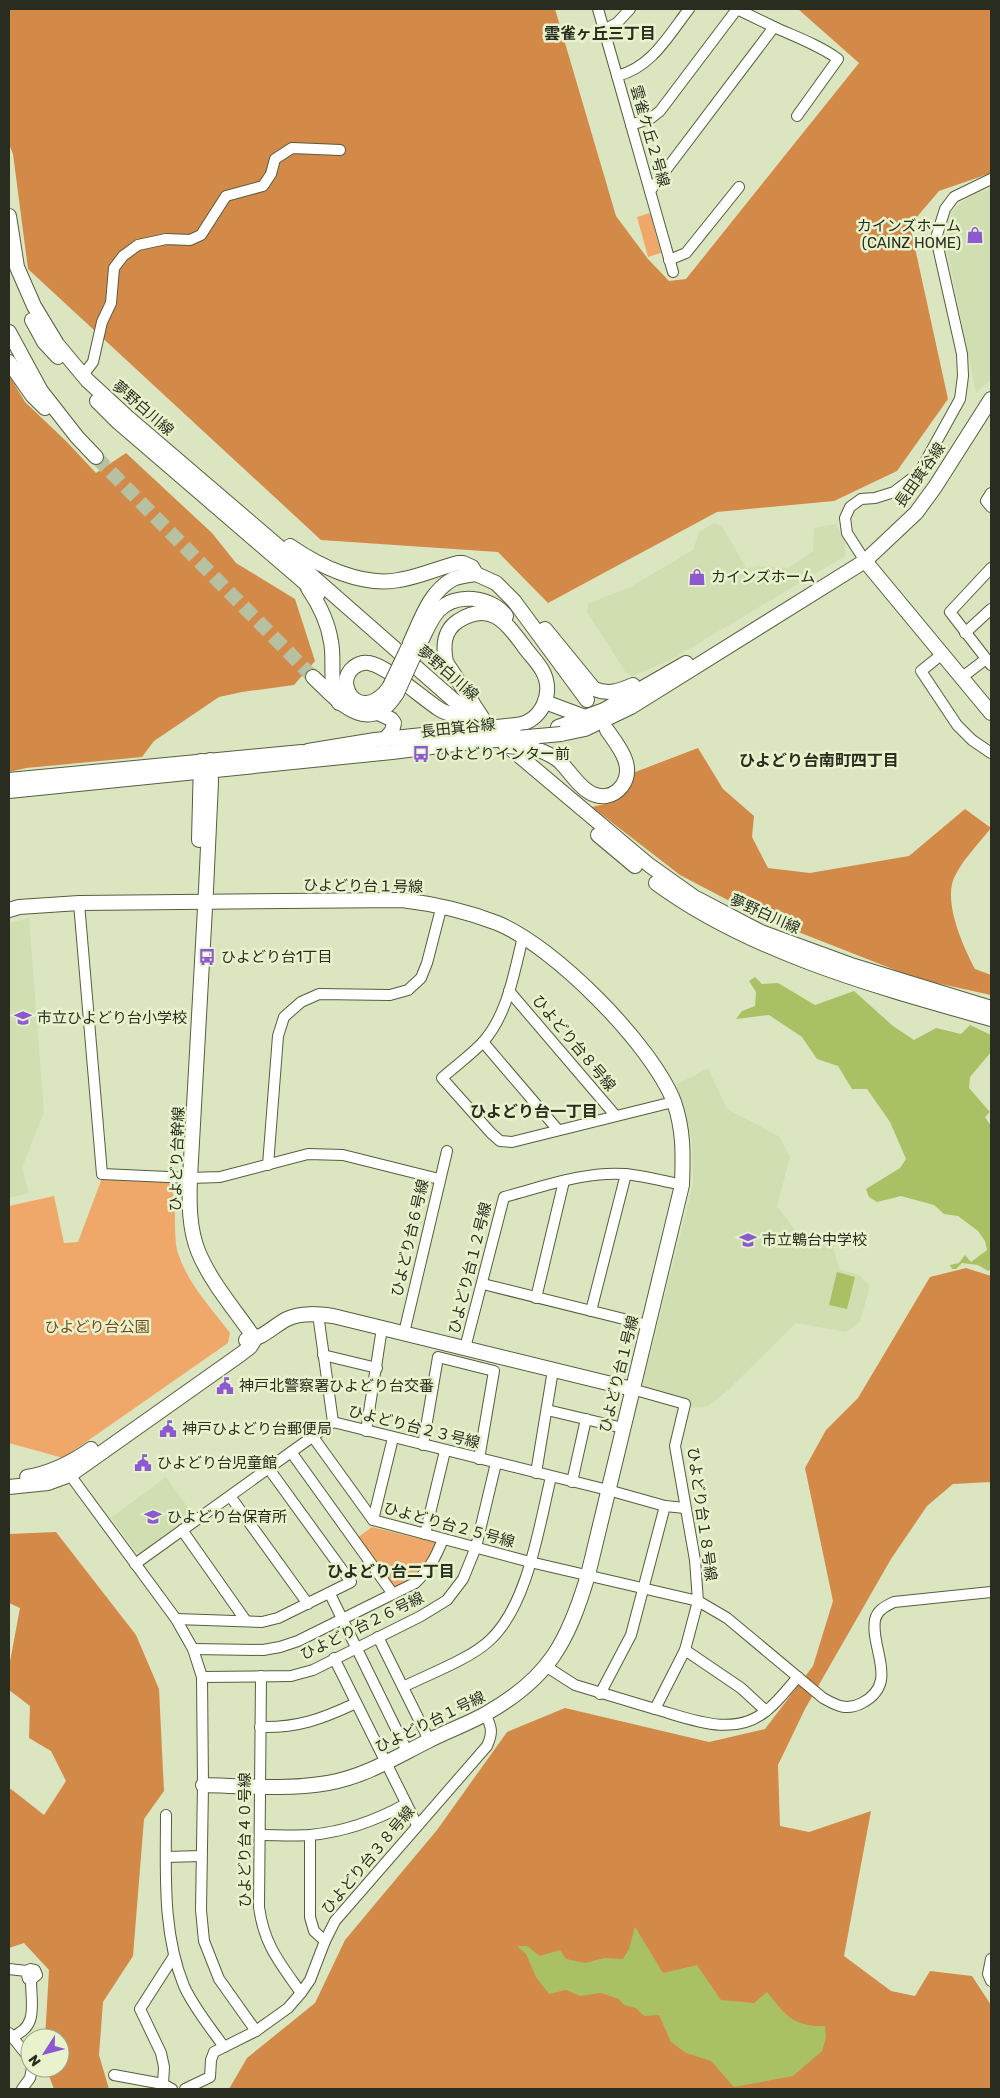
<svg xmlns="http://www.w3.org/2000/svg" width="1000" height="2098" viewBox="0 0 1000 2098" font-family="Rubik,'Noto Sans JP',sans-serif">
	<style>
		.built { fill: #d1deb1 }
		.green { fill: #f0a86a }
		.forest { fill: #d38948 }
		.water { fill: #aac064 }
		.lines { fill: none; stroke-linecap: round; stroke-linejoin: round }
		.secondary-tunnel { stroke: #b7c1a1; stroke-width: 14; stroke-dasharray: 14 7; stroke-linecap: butt }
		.street-casing { stroke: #555e3d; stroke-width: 12 }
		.secondary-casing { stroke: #555e3d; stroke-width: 16 }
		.street { stroke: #fff; stroke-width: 10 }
		.secondary { stroke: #fff; stroke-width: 14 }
		.secondary-bridge-casing { stroke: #555e3d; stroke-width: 16; stroke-linecap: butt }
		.secondary-bridge { stroke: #fff; stroke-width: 14 }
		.labels { text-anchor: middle; stroke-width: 5; stroke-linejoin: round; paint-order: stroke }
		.street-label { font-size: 15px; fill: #292d1f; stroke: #e8f3ce }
		.poi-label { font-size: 15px; fill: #292d1f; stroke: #e8f3ce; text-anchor: start }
		.park-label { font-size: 15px; fill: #7a4819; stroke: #e8f3ce }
		.neighbourhood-label { font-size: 16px; font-weight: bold; fill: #292d1f; stroke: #e8f3ce }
	</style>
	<rect width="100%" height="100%" fill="#dbe6c1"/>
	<g class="built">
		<path d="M991,189V379L976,393L946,245V227L952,212L962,202L975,194Z"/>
		<path d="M714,523L722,526L747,569L757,566L789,568L813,551L814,528L836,524L845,543V556L669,661L632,676L626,673L587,612L588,604L630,587L693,550L699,532Z"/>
		<path d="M29,918L44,1112L22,1168L29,1193L9,1198V923Z"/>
		<path d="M708,1068L727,1109L780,1137L790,1157L777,1206L799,1235L833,1246L839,1269L859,1275L870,1286L860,1322L846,1332L796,1323L726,1392L707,1407L691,1408L690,1400L646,1389L643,1383L693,1184L692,1142L676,1085Z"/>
		<path d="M166,1477L194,1516L142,1554L136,1552L111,1518Z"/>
	</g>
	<g class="green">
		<path d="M650,213L661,253L648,257L637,217Z"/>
		<path d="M102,1178L168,1181C180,1198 171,1235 179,1256C189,1285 212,1309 230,1333L228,1343L63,1458L9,1443V1206L54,1196L64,1243L78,1242Z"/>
		<path d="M372,1527L437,1543C428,1568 417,1578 394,1591L357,1538Z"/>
	</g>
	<g class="forest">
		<path d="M9,9H555L616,216L648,259L669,281L686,279L859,63L798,9H991V173L939,191L910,225L948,399L897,471L834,501L717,512L548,603L498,552L321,540L28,269L13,154L9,144Z"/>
		<path d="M9,375L25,402L66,441L96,473L126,453L212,533L236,563L295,599L315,661L294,685L242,692L219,697L154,741L142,757L26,768L9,772Z"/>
		<path d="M698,748L723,789L754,816L752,837L768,868L810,873L909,856L965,809L991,828C980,842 965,857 956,874C941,898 963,946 975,969L991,975V995L918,979L760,917L680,875L592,807C618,801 624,803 630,774Z"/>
		<path d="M966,1268L991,1276V1482L953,1484L927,1506L891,1559L805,1709L778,1765L780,1826L809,1832L871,1811L844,1956L891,1991L915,1996L930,1971L972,1976L991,2005V2089H229L247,2058L315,2003L345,1940L437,1830L507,1732L565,1708L709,1742L765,1729L813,1666L833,1601L805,1468L826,1430L858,1398L930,1277Z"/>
		<path d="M56,1532L136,1635L159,1689L164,1791L144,1819L133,1956L103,2002L99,2055L109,2089H54L46,2068H60V2038H45L49,1970L24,1943L9,1948V1790L11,1789L44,1815L66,1781L51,1751L29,1738L30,1706L9,1690V1667L20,1608L9,1603V1534Z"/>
	</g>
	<g class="water">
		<path d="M755,977L762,984L778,983L815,1005L854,991L893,1026L914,1040L936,1028L961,1034L970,1025L991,1035V1052L970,1077L969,1088L990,1112L985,1117L991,1126V1269L988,1271L978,1265L962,1263L956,1269H952L950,1265L959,1263L965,1255L971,1262L987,1250L985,1241L978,1231L958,1216L944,1214L934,1205L901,1196L877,1202L869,1197L866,1189L900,1168L906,1159L890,1122L867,1089H852L838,1066L817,1059L802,1037L769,1015L736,1019L742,1011L755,1006L756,992L749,981Z"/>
		<path d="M837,1272L855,1277L847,1309L829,1305Z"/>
		<path d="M635,1927L663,1973L697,1965L721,2000L754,2003L767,1992C786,2015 792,2027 825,2026L826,2038L822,2051L793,2076L734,2087L711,2061L686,2053L671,2042L659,2015L644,2016L636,2008L624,2005L619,1999L601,1993L580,1996L566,1990L549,1994L536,1977L526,1954L517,1946H527L540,1956L560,1950L566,1959L585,1963L604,1958L623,1959L629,1949Z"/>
	</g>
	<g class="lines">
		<path class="secondary-tunnel" d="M96,457L313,677"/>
		<g class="street-casing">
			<g id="street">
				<path d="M598,9L673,272"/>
				<path d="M774,27C796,37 819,45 838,59L797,116"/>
				<path d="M604,30L617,23L630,9"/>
				<path d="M617,76C652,67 668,36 689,9"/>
				<path d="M631,125L651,118L660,111L737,9L774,27L650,191"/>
				<path d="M669,260L686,253L739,187"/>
				<path d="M83,375L93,362L102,322L111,303L114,268L123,256L138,245L166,239L190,240L201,235L226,196L263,186L271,174L275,159L292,148L340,150"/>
				<path d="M991,493L986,501L991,507"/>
				<path d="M865,561L847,533L845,518L850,507L861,499L875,498L894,492L919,473L960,399L963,376L962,354L936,238L945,209L954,197L991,179"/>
				<path d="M991,568L950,612L991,665"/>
				<path d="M965,633L991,609"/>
				<path d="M941,655L921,671L957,725L972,740L991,753"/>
				<path d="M961,678L986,659"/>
				<path d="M79,903L102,1174L190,1178L220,1177L308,1154L343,1155L439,1179"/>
				<path d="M523,937C514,972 508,1014 483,1042C471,1055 455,1066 442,1078L491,1133L500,1141L512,1142L673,1102"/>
				<path d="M509,991L615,1115"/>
				<path d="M483,1042L558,1130"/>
				<path d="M268,1165L278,1036L284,1017L301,1002L319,994L390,995L408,990L421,978L427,963L442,905"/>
				<path d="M483,1284L648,1325"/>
				<path d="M536,1298L564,1181"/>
				<path d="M591,1311L626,1174"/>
				<path d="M318,1314L333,1422"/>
				<path d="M404,1333L447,1151"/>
				<path d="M465,1348L504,1197C542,1187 585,1171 625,1174C644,1176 664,1181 682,1185"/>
				<path d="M323,1355L377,1368"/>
				<path d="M547,1410L623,1428"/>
				<path d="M366,1431L382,1328"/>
				<path d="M313,1437L373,1520L530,1562L698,1601L727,1618L823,1698C837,1706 847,1711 862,1703C900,1683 870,1649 875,1620C877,1610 886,1606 894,1602L991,1592"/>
				<path d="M423,1445L438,1357L494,1371L479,1459"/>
				<path d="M291,1452L393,1594"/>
				<path d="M536,1473L553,1370"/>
				<path d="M70,1475L176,1619L193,1649L202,1677L203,1785L201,1910L204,1941L219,1979L256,2031L288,2008L301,1993L310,1980L325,1941L335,1921L487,1746C493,1733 492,1727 485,1714"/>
				<path d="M572,1482L586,1419"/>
				<path d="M230,1496L308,1604"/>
				<path d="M373,1520L393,1438"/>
				<path d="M182,1530L246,1621"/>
				<path d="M425,1534L445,1451"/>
				<path d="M135,1564L333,1422L608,1490L665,1506L685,1508"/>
				<path d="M330,1594L407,1751"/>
				<path d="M176,1619L262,1622L278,1618L351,1582L269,1469"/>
				<path d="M378,1637L429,1740"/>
				<path d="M193,1649L263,1650L280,1647L298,1641L415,1583C429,1570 436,1557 443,1539"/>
				<path d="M685,1650L741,1688L766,1711"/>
				<path d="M334,1658L417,1825"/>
				<path d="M547,1667L575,1685L655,1709L685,1650L698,1601L695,1560L675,1446L685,1404L632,1389"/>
				<path d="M261,1676L259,1907C264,1945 280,1963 301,1993"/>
				<path d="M202,1677L291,1676L313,1670L421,1616L447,1600L463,1579L476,1547L496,1463"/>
				<path d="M403,1687C429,1674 470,1659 490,1640C528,1605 539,1526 551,1477"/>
				<path d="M600,1694L631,1635L665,1506"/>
				<path d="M655,1709C691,1719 733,1738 766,1711C778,1702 788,1688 798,1677"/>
				<path d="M260,1727C298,1728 322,1719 356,1703"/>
				<path d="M166,1815C166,1872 162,1932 184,1986C194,2008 210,2027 224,2047"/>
				<path d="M260,1835C276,1835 294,1836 310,1835C343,1832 377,1820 406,1804"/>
				<path d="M310,1835V1917L314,1931L325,1941"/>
				<path d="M166,1857L201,1856"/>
				<path d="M991,1959L988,1974L991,1981"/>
				<path d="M9,1969L26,1971L31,1969L35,1970L37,1975L31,1980L28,1979L26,1971"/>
				<path d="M9,2033L26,2054L30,2063"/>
				<path d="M11,2037C39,2027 31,2005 31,1980"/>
				<path d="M114,2075L163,2084"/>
				<path d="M22,2089L30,2078L32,2068"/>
				<path d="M172,2089L163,2084L164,2067L161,2053L140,2009L174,1956"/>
				<path d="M185,2089L210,2077L211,2060L214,2052L256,2031"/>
			</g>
		</g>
		<g class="secondary-casing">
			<g id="secondary">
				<path d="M9,216L17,267L34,306L57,344L87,380L125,415L278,546L466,711L649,865L694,897L761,932L854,966L991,1008"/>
				<path d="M32,320L44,342L58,357"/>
				<path d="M9,332L41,391L77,437L96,457"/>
				<path d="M9,362L32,395L45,408"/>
				<path d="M97,401L118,422L318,594"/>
				<path d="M290,546C319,566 362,587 399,580C419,577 438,568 458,563H463L472,567L476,574L496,583L514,601L587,700"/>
				<path d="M865,561L991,713"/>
				<path d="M308,588C319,604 328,622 331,642C335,661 328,686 339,703"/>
				<path d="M545,629L594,689C609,695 619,691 633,685"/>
				<path d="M410,643C421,620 429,592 453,579C460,576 469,575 476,574"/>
				<path d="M417,649C424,637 429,621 438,611C455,592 491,596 506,616"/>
				<path d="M313,677C339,702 369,738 397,693"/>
				<path d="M390,686C383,697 369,709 355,700C349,696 347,690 346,683C346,677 349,671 354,667C358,664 364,662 369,663C387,666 422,698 439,709C445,713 454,715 461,717"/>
				<path d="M545,702L588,718"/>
				<path d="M378,713L391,719L394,723L392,731L385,739"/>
				<path d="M485,722L446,662C443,647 443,631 458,621C490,601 505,621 523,645C529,654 537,661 542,670C555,692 542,722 516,725"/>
				<path d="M558,727L604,710L686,663"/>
				<path d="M561,734L585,729L631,707L865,561L916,513L935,487L991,399"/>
				<path d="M534,748C542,751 550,754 558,760C572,772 584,799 606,796C613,795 618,791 622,786C636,766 618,746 607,730"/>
				<path d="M308,751L375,740L461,731"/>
				<path d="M9,780L302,752"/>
				<path d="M9,791L392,752L463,743"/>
				<path d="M598,835L635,866"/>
				<path d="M199,840L201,761"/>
				<path d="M656,883C751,953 878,987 991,1019"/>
				<path d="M9,910L19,907L79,903L402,900C435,904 466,911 497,923C554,946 652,1045 674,1102C684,1131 683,1155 682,1185L588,1575C568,1642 549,1678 487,1713C468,1724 447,1731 428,1741C396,1757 364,1777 328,1783C287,1790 244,1786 203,1785"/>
				<path d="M246,1340C263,1339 273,1326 287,1319C301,1312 319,1314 333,1316L632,1389"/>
				<path d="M27,1477C51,1473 71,1463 91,1449"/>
				<path d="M9,1487L48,1483L70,1475L241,1354L250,1347L255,1339C236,1311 211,1283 198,1251C189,1228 189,1202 190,1178L206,890L211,782L210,760"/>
			</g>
		</g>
		<use href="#street" class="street"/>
		<use href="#secondary" class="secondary"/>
		<g class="secondary-bridge-casing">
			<g id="secondary-bridge">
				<path d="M390,686L408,648"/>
				<path d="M397,693L417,649"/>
				<path d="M461,731L516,725"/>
				<path d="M463,743L561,734"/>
				<path d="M506,746L534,748"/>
			</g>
		</g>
		<use href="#secondary-bridge" class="secondary-bridge"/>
	</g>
	<defs>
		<g id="shop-bare" transform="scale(1.35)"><path d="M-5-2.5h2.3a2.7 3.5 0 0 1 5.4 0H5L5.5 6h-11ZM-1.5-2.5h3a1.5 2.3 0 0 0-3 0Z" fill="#8c59d1" stroke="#e8f3ce" stroke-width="2.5" paint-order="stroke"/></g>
		<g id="bus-bare" transform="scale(1.35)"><path d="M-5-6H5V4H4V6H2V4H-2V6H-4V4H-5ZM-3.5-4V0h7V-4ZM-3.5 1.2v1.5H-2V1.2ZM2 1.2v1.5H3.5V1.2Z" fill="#8c59d1" stroke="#e8f3ce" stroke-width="2.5" paint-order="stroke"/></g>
		<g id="school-bare" transform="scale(1.35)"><path d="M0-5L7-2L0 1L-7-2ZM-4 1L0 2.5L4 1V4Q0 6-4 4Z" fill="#8c59d1" stroke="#e8f3ce" stroke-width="2.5" paint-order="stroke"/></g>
		<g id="civic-bare" transform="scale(1.35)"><path d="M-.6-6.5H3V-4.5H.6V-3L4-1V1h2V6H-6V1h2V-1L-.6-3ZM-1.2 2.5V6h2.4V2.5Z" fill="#8c59d1" stroke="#e8f3ce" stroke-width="2.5" paint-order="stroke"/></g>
	</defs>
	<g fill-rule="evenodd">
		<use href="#shop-bare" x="975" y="235"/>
		<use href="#shop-bare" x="697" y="577"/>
		<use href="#bus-bare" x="421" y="754"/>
		<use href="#bus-bare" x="207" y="957"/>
		<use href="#school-bare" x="23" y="1018"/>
		<use href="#school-bare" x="748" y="1240"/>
		<use href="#civic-bare" x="225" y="1386"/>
		<use href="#civic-bare" x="168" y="1429"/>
		<use href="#civic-bare" x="143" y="1463"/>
		<use href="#school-bare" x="153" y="1517"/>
	</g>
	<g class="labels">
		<g class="street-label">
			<text transform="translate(650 136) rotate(74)" y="5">雲雀ケ丘２号線</text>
			<text transform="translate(143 408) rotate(41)" y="5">夢野白川線</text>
			<text transform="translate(920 475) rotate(-55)" y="5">長田箕谷線</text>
			<text transform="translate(448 673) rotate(41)" y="5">夢野白川線</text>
			<text transform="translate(458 728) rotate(-6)" y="5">長田箕谷線</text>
			<text transform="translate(363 886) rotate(1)" y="5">ひよどり台１号線</text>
			<text transform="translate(765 914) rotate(24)" y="5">夢野白川線</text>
			<text transform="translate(574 1043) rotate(50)" y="5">ひよどり台８号線</text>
			<text transform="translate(177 1159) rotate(-88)" y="5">ひよどり台幹線</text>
			<text transform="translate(410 1238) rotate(-77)" y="5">ひよどり台６号線</text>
			<text transform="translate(470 1268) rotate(-76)" y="5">ひよどり台１２号線</text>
			<text transform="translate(619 1374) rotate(-76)" y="5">ひよどり台１号線</text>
			<text transform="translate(414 1427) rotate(14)" y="5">ひよどり台２３号線</text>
			<text transform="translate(702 1514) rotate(82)" y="5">ひよどり台１８号線</text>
			<text transform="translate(449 1525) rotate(15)" y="5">ひよどり台２５号線</text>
			<text transform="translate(362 1626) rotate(-26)" y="5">ひよどり台２６号線</text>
			<text transform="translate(430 1722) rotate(-26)" y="5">ひよどり台１号線</text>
			<text transform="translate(245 1840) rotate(-90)" y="5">ひよどり台４０号線</text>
			<text transform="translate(368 1860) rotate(-50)" y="5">ひよどり台３８号線</text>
		</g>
		<g class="poi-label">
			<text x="961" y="231" text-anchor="end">カインズホーム<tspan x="961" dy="17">(CAINZ HOME)</tspan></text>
			<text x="711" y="582">カインズホーム</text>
			<text x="435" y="759">ひよどりインター前</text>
			<text x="221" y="962">ひよどり台1丁目</text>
			<text x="37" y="1023">市立ひよどり台小学校</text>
			<text x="762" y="1245">市立鵯台中学校</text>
			<text x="239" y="1391">神戸北警察署ひよどり台交番</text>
			<text x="182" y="1434">神戸ひよどり台郵便局</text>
			<text x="157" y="1468">ひよどり台児童館</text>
			<text x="167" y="1522">ひよどり台保育所</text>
		</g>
		<g class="park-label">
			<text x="97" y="1332">ひよどり台公園</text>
		</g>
		<g class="neighbourhood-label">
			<text x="600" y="39">雲雀ヶ丘三丁目</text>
			<text x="819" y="766">ひよどり台南町四丁目</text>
			<text x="534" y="1117">ひよどり台一丁目</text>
			<text x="391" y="1577">ひよどり台二丁目</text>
		</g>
	</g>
	<rect width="1000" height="2098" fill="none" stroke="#292d1f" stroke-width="20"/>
	<g transform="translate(45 2053) rotate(234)"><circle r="24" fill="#e8f3ce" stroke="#9ca488"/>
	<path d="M0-4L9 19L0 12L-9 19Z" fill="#8c59d1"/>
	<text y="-8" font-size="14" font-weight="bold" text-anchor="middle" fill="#292d1f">N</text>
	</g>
</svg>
